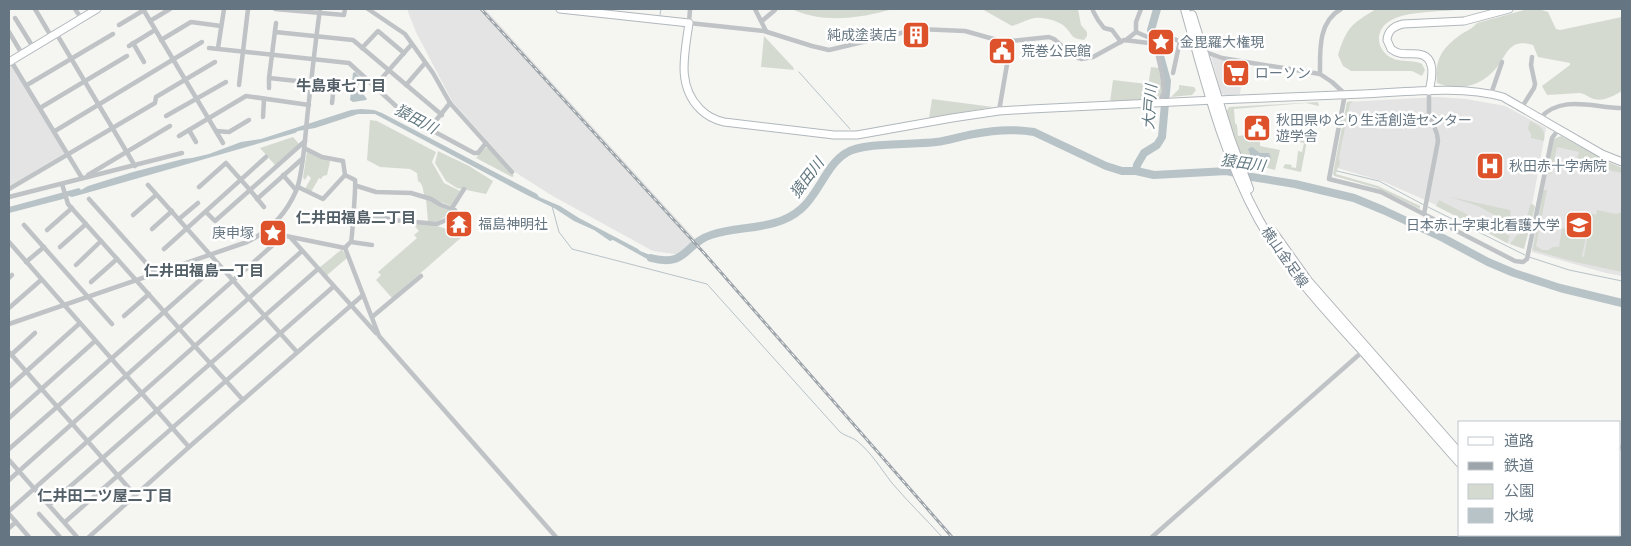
<svg xmlns="http://www.w3.org/2000/svg" width="1631" height="546" viewBox="0 0 1631 546" font-family="'DM Sans','Noto Sans JP',sans-serif">
	<style>
		.built { fill: #e3e4e3 }
		.green { fill: #d5dad1 }
		.water { fill: #b7c3c7 }
		.lines { fill: none; stroke-linecap: round; stroke-linejoin: round }
		.stream { stroke: #b7c3c7; stroke-width: 1 }
		.river { stroke: #b7c3c7; stroke-width: 8 }
		.secondary-casing { stroke: #b1b7bb; stroke-width: 9 }
		.primary-casing { stroke: #b0b5b9; stroke-width: 10 }
		.street { stroke: #bfc3c6; stroke-width: 4.5 }
		.secondary { stroke: #fff; stroke-width: 7 }
		.primary { stroke: #fff; stroke-width: 8 }
		.rail-casing { stroke: #9ea5aa; stroke-width: 3 }
		.rail { stroke: #fff; stroke-width: 1; stroke-dasharray: 4; stroke-linecap: butt }
		.labels { text-anchor: middle; stroke-width: 5; stroke-linejoin: round; paint-order: stroke }
		.poi-label { font-size: 14px; fill: #657682; stroke: #fff; text-anchor: start }
		.street-label { font-size: 14px; fill: #657682; stroke: #fff }
		.neighbourhood-label { font-size: 15px; font-weight: bold; fill: #535f67; stroke: #fff }
		.water-label { font-size: 15px; font-style: italic; fill: #61777f; stroke: #fff }
	</style>
	<rect width="100%" height="100%" fill="#f5f5f2"/>
	<g class="built">
		<path d="M407,9H485L696,240L682,255L653,251L551,195L515,172L452,101L416,32Z"/>
		<path d="M1211,56L1220,60L1244,64L1240,94L1226,96L1221,93Z"/>
		<path d="M12,63L65,153L9,186V65Z"/>
		<path d="M1437,97L1466,99L1505,106L1546,128L1524,249L1507,243L1432,203L1382,181L1334,167L1347,102Z"/>
		<path d="M1561,136L1606,161L1622,168V276L1606,273L1532,252V246L1546,173L1554,139Z"/>
	</g>
	<g class="green">
		<path d="M792,9H893C862,18 822,24 792,9Z"/>
		<path d="M982,9H1078L1081,25L1087,32V36L1084,40C1070,38 1074,36 1065,27C1060,21 1043,17 1035,18C1028,19 1019,24 1012,26Z"/>
		<path d="M1376,9H1460C1437,14 1379,7 1379,40C1379,47 1385,55 1392,58C1401,63 1413,59 1422,64L1425,70L1422,76L1412,71H1351L1343,66L1338,55C1347,26 1352,24 1376,9Z"/>
		<path d="M1528,9H1539L1548,12L1556,29L1560,30L1622,17V91C1613,96 1602,103 1591,98C1587,96 1585,94 1580,93L1547,95L1542,86L1570,65V63L1538,57L1533,45C1528,44 1522,42 1517,44C1507,47 1503,60 1497,67C1482,86 1460,92 1437,83C1434,60 1442,48 1460,35C1466,31 1472,29 1477,23Z"/>
		<path d="M764,36L793,67L794,70L761,67Z"/>
		<path d="M1151,67L1159,68L1162,92L1158,98L1146,99Z"/>
		<path d="M1113,80L1147,84L1144,100L1110,102Z"/>
		<path d="M1179,85L1194,87L1196,90L1192,95L1171,97L1179,89Z"/>
		<path d="M932,99L993,107L929,118Z"/>
		<path d="M1353,101L1350,104L1339,157L1340,162L1339,167H1338L1336,174L1378,186L1420,206V209L1377,188L1334,176L1333,174L1347,102Z"/>
		<path d="M1318,102L1319,106L1306,103L1234,109L1235,123L1237,125L1238,136L1247,135L1246,120L1259,119L1260,125H1248L1249,133L1260,132V146L1280,150L1275,170L1256,165L1244,164L1226,112L1229,107Z"/>
		<path d="M370,120L377,121L436,152L432,162L444,183L460,191L451,206L424,195C423,189 423,184 418,181L417,173L410,169L380,167L367,160Z"/>
		<path d="M1530,121C1540,126 1546,129 1544,141L1531,138V134L1528,129Z"/>
		<path d="M1561,136L1606,161L1622,168V173L1576,163L1579,152L1557,147L1551,174L1546,173L1554,139Z"/>
		<path d="M293,137L299,144L275,165L260,148Z"/>
		<path d="M1286,137L1307,141L1301,172L1283,168L1285,164L1292,165L1291,167L1296,168L1298,151L1302,152L1304,143L1286,139Z"/>
		<path d="M485,148H489L514,176L512,177L476,158Z"/>
		<path d="M307,151L329,160L330,162L327,175L323,176L321,179L319,178L311,192L305,189L311,178L308,175L305,180L303,178Z"/>
		<path d="M438,151L469,166L493,181L486,194L457,188L446,181L435,163Z"/>
		<path d="M1543,190H1547L1536,246L1542,250H1548L1553,247H1559L1562,228L1587,232L1582,256L1584,257L1591,213L1596,215L1597,210L1616,214L1622,212V272L1575,262L1533,250Z"/>
		<path d="M1450,197L1510,210L1511,218L1522,223L1520,230L1517,231L1515,230L1516,227L1478,206Z"/>
		<path d="M426,199L451,210V213L437,222L428,221Z"/>
		<path d="M1439,200L1472,217L1469,223L1436,206Z"/>
		<path d="M1533,204L1535,207L1524,249L1510,244L1517,235L1523,233L1530,205Z"/>
		<path d="M1476,219L1510,236L1507,243L1473,225Z"/>
		<path d="M412,223C431,223 446,228 463,236L392,298L376,280L381,275L378,272L417,238L414,235L419,231Z"/>
		<path d="M342,249L347,258L326,276L319,268Z"/>
	</g>
	<g class="water">
		<path d="M355,72L363,80L357,86L367,99L366,100L353,102L350,100L353,73Z"/>
		<path d="M361,109L374,110L382,113L537,194L539,197L560,206L579,218L638,249L640,251L658,258L666,259L649,260L613,240L610,241L594,230L574,221L554,208L527,195L375,114H358L315,128L298,131L295,133L90,192L72,197L69,196L63,199L9,213V207L79,188L81,190L88,186L133,172L183,159L192,158L209,154L241,142L261,139L351,110Z"/>
		<path d="M1252,147L1260,153H1269L1271,158L1267,161L1252,159L1248,149Z"/>
	</g>
	<g class="lines">
		<g class="stream">
			<path d="M660,15L661,9"/>
			<path d="M799,72L850,129"/>
			<path d="M856,146V148"/>
			<path d="M1337,171L1379,181L1424,205"/>
			<path d="M552,206L559,232L572,249L707,284L840,432C845,436 852,437 857,441C871,452 881,469 892,483C908,502 926,519 942,537"/>
			<path d="M1428,207L1525,255"/>
			<path d="M1529,257L1569,270L1622,281"/>
			<path d="M1620,450L1622,440"/>
			<path d="M1596,537L1597,535"/>
		</g>
		<g class="river">
			<path d="M1136,171L1137,165L1144,153L1157,145L1162,137L1167,81L1157,45L1151,30L1157,9"/>
			<path d="M651,258C687,268 685,243 711,235C741,225 776,231 801,209C819,194 826,165 846,153C863,142 914,145 936,142C949,141 961,136 974,134C993,130 1015,129 1034,132L1106,166L1122,171H1136L1154,175L1227,171L1252,177L1295,184L1354,198L1383,210L1443,238L1488,262L1514,273L1560,288L1622,303"/>
		</g>
		<g class="secondary-casing">
			<g id="secondary">
				<path d="M560,9L689,23C685,53 676,85 700,109C706,115 715,120 724,122L834,135H857L952,118L999,111L1031,109C1142,103 1252,98 1363,94C1406,92 1462,85 1503,97L1602,154L1622,162"/>
				<path d="M9,62L97,9"/>
				<path d="M1429,91C1432,79 1437,56 1418,54C1408,53 1400,56 1391,49L1387,40C1388,30 1394,26 1403,24L1464,21L1509,9"/>
			</g>
		</g>
		<g class="primary-casing">
			<g id="primary">
				<path d="M1185,9C1205,80 1223,155 1259,220C1286,267 1323,308 1360,348C1393,386 1426,425 1460,463"/>
				<path d="M1192,15L1230,138L1249,189"/>
				<path d="M1273,232L1308,281L1460,454"/>
				<path d="M1523,535L1525,537"/>
				<path d="M1532,535L1534,537"/>
			</g>
		</g>
		<g class="street">
			<path d="M35,9L51,36"/>
			<path d="M75,9L81,18"/>
			<path d="M143,9L223,143"/>
			<path d="M275,9L344,15L345,9"/>
			<path d="M368,9L405,34L433,73L450,103L512,172"/>
			<path d="M690,9L689,23L764,31L812,46L829,50L918,29L965,31L997,40L1011,41L1049,37L1054,39L1073,56L1081,59L1093,57L1124,40L1149,43L1167,39H1174L1196,47"/>
			<path d="M755,9L766,31"/>
			<path d="M1093,11L1098,20L1104,28L1112,30L1121,42"/>
			<path d="M15,18L33,47"/>
			<path d="M150,21L170,9"/>
			<path d="M762,21L775,10"/>
			<path d="M276,23L269,78L334,85L332,103"/>
			<path d="M119,25L144,10"/>
			<path d="M9,32L22,54"/>
			<path d="M275,32L353,40L442,115"/>
			<path d="M1136,32L1150,38L1156,47L1162,74L1164,92L1159,103"/>
			<path d="M56,33L135,166"/>
			<path d="M161,40L191,22L221,26"/>
			<path d="M1126,40L1136,32V22L1141,9"/>
			<path d="M133,43L144,62"/>
			<path d="M129,46L155,30"/>
			<path d="M209,48L349,63L409,118L474,153H478L486,143"/>
			<path d="M218,48L224,9"/>
			<path d="M362,48L378,31L404,53"/>
			<path d="M1203,51L1222,58L1320,74L1332,82L1345,94L1329,179L1381,192L1515,261L1523,262L1527,259L1552,138L1558,130"/>
			<path d="M11,61L82,178"/>
			<path d="M1173,73L1180,41"/>
			<path d="M1320,74C1320,50 1318,22 1341,9"/>
			<path d="M27,85L113,34"/>
			<path d="M239,85L248,9"/>
			<path d="M406,85L425,63"/>
			<path d="M374,87L411,45"/>
			<path d="M269,88V78"/>
			<path d="M1491,94L1502,62"/>
			<path d="M1522,107L1534,88L1535,84L1531,65L1532,57"/>
			<path d="M40,108L127,56"/>
			<path d="M999,111L1011,41"/>
			<path d="M166,116L226,82"/>
			<path d="M263,117L264,99"/>
			<path d="M1540,118C1562,94 1594,108 1622,108"/>
			<path d="M429,129L450,103"/>
			<path d="M189,130L196,142"/>
			<path d="M55,131L202,42"/>
			<path d="M216,131L229,132L249,120"/>
			<path d="M179,136L246,96L309,105"/>
			<path d="M304,148L322,157L343,161L345,175L355,180C356,184 352,239 351,242C350,242 345,248 345,248"/>
			<path d="M88,175L170,126"/>
			<path d="M283,175L296,190"/>
			<path d="M62,184L68,204L243,400"/>
			<path d="M148,185L297,352"/>
			<path d="M357,186L376,192L411,193L431,199L441,205L455,210"/>
			<path d="M199,187L226,163L250,190L305,141"/>
			<path d="M298,187L323,199L345,175"/>
			<path d="M9,189L155,103L156,97L215,62"/>
			<path d="M9,197L182,153"/>
			<path d="M89,199L155,273"/>
			<path d="M257,199L302,159"/>
			<path d="M452,208L464,189"/>
			<path d="M206,212L215,221L250,190L264,207"/>
			<path d="M353,212L394,220L437,224L446,220L454,210"/>
			<path d="M1424,214L1438,141L1437,134L1429,113V91"/>
			<path d="M133,215L156,195"/>
			<path d="M179,219L198,203"/>
			<path d="M274,224L281,235L345,248L379,336L556,537"/>
			<path d="M24,225L112,324"/>
			<path d="M152,229L172,211"/>
			<path d="M47,230L72,208"/>
			<path d="M291,238L376,333"/>
			<path d="M9,242L189,447"/>
			<path d="M351,242L372,245"/>
			<path d="M60,247L86,224"/>
			<path d="M164,249L266,157"/>
			<path d="M26,262L44,247"/>
			<path d="M76,265L101,241"/>
			<path d="M9,278L12,275"/>
			<path d="M91,282L117,259"/>
			<path d="M9,308L41,280"/>
			<path d="M124,316L149,294"/>
			<path d="M372,317L421,276"/>
			<path d="M9,324L247,242C270,231 286,214 296,191C303,175 305,138 307,119C311,82 315,45 320,9"/>
			<path d="M9,352L135,495"/>
			<path d="M11,355L35,333"/>
			<path d="M9,387L80,323"/>
			<path d="M9,418L95,341"/>
			<path d="M9,449L57,407L218,264"/>
			<path d="M9,460L77,537"/>
			<path d="M9,480L283,236"/>
			<path d="M49,505L318,269"/>
			<path d="M9,511L302,251"/>
			<path d="M9,514L29,537"/>
			<path d="M39,514L60,537"/>
			<path d="M65,522L333,287"/>
			<path d="M9,528L16,522"/>
			<path d="M89,537L189,447L363,295"/>
			<path d="M1152,537L1362,352"/>
		</g>
		<use href="#secondary" class="secondary"/>
		<use href="#primary" class="primary"/>
		<g class="rail-casing">
			<path id="rail" d="M481,9L704,253L952,537"/>
		</g>
		<use href="#rail" class="rail"/>
	</g>
	<defs>
		<g id="building-square" transform="scale(1.4375)"><rect x="-9" y="-9" width="18" height="18" rx="4" fill="#dd522b" stroke="#fff"/><path d="M-4-6H4V6H1V3H-1V6H-4ZM-2.5-4.3h1.7v1.8h-1.7ZM.8-4.3h1.7v1.8H.8ZM-2.5-1h1.7V.8h-1.7ZM.8-1h1.7V.8H.8Z" fill="#fff"/></g>
		<g id="sight-square" transform="scale(1.4375)"><rect x="-9" y="-9" width="18" height="18" rx="4" fill="#dd522b" stroke="#fff"/><path d="M0-6L1.8-2.2L6-1.7L2.9 1.2L3.7 5.4L0 3.3L-3.7 5.4L-2.9 1.2L-6-1.7L-1.8-2.2Z" fill="#fff"/></g>
		<g id="civic-square" transform="scale(1.4375)"><rect x="-9" y="-9" width="18" height="18" rx="4" fill="#dd522b" stroke="#fff"/><path d="M-.6-6.5H3V-4.5H.6V-3L4-1V1h2V6H-6V1h2V-1L-.6-3ZM-1.2 2.5V6h2.4V2.5Z" fill="#fff"/></g>
		<g id="supermarket-square" transform="scale(1.4375)"><rect x="-9" y="-9" width="18" height="18" rx="4" fill="#dd522b" stroke="#fff"/><path d="M-6-5.5h2.5l.6 2H6L4.5 2H-2.5L-4.4-4H-6ZM-1.5 3.2a1.3 1.3 0 1 0 .1 0ZM3 3.2a1.3 1.3 0 1 0 .1 0Z" fill="#fff"/></g>
		<g id="hospital-square" transform="scale(1.4375)"><rect x="-9" y="-9" width="18" height="18" rx="4" fill="#dd522b" stroke="#fff"/><path d="M-5-5h3v3.5h4V-5h3V5h-3V1.5h-4V5h-3Z" fill="#fff"/></g>
		<g id="temple-square" transform="scale(1.4375)"><rect x="-9" y="-9" width="18" height="18" rx="4" fill="#dd522b" stroke="#fff"/><path d="M0-6L5-2H3V0L6.5 2.5H4V6H1.5V3h-3V6H-4V2.5H-6.5L-3 0V-2H-5Z" fill="#fff"/></g>
		<g id="university-square" transform="scale(1.4375)"><rect x="-9" y="-9" width="18" height="18" rx="4" fill="#dd522b" stroke="#fff"/><path d="M0-5L7-2L0 1L-7-2ZM-4 1L0 2.5L4 1V4Q0 6-4 4Z" fill="#fff"/></g>
	</defs>
	<g fill-rule="evenodd">
		<use href="#building-square" x="916" y="35"/>
		<use href="#sight-square" x="1161" y="42"/>
		<use href="#civic-square" x="1002" y="51"/>
		<use href="#supermarket-square" x="1236" y="73"/>
		<use href="#civic-square" x="1257" y="128"/>
		<use href="#hospital-square" x="1490" y="166"/>
		<use href="#temple-square" x="459" y="224"/>
		<use href="#university-square" x="1579" y="225"/>
		<use href="#sight-square" x="273" y="233"/>
	</g>
	<g class="labels">
		<g class="poi-label">
			<text x="897" y="40" text-anchor="end">純成塗装店</text>
			<text x="1180" y="47">金毘羅大権現</text>
			<text x="1021" y="56">荒巻公民館</text>
			<text x="1255" y="78">ローソン</text>
			<text x="1276" y="125">秋田県ゆとり生活創造センター<tspan x="1276" dy="16">遊学舎</tspan></text>
			<text x="1509" y="171">秋田赤十字病院</text>
			<text x="478" y="229">福島神明社</text>
			<text x="1560" y="230" text-anchor="end">日本赤十字東北看護大学</text>
			<text x="254" y="238" text-anchor="end">庚申塚</text>
		</g>
		<g class="street-label">
			<text transform="translate(1285 257) rotate(55)" y="5">横山金足線</text>
		</g>
		<g class="neighbourhood-label">
			<text x="341" y="91">牛島東七丁目</text>
			<text x="356" y="223">仁井田福島二丁目</text>
			<text x="204" y="276">仁井田福島一丁目</text>
			<text x="105" y="501">仁井田二ツ屋二丁目</text>
		</g>
		<g class="water-label">
			<text transform="translate(1150 107) rotate(-86)" y="5">大戸川</text>
			<text transform="translate(416 119) rotate(28)" y="5">猿田川</text>
			<text transform="translate(1243 163) rotate(8)" y="5">猿田川</text>
			<text transform="translate(807 178) rotate(-53)" y="5">猿田川</text>
		</g>
	</g>
	<rect width="1631" height="546" fill="none" stroke="#657682" stroke-width="20"/>
	<rect x="1458" y="421" width="162" height="115" fill="#ffffff" stroke="#c1c8cd"/>
	<rect x="1468" y="437" width="25" height="8" fill="#ffffff" stroke="#c1c8cd"/>
	<text x="1504" y="446" font-size="15" fill="#657682">道路</text>
	<rect x="1468" y="462" width="25" height="8" fill="#9ea5aa" stroke="#c1c8cd"/>
	<text x="1504" y="471" font-size="15" fill="#657682">鉄道</text>
	<rect x="1468" y="484" width="25" height="15" fill="#d5dad1" stroke="#c1c8cd"/>
	<text x="1504" y="496" font-size="15" fill="#657682">公園</text>
	<rect x="1468" y="508" width="25" height="15" fill="#b7c3c7" stroke="#c1c8cd"/>
	<text x="1504" y="521" font-size="15" fill="#657682">水域</text>
</svg>
